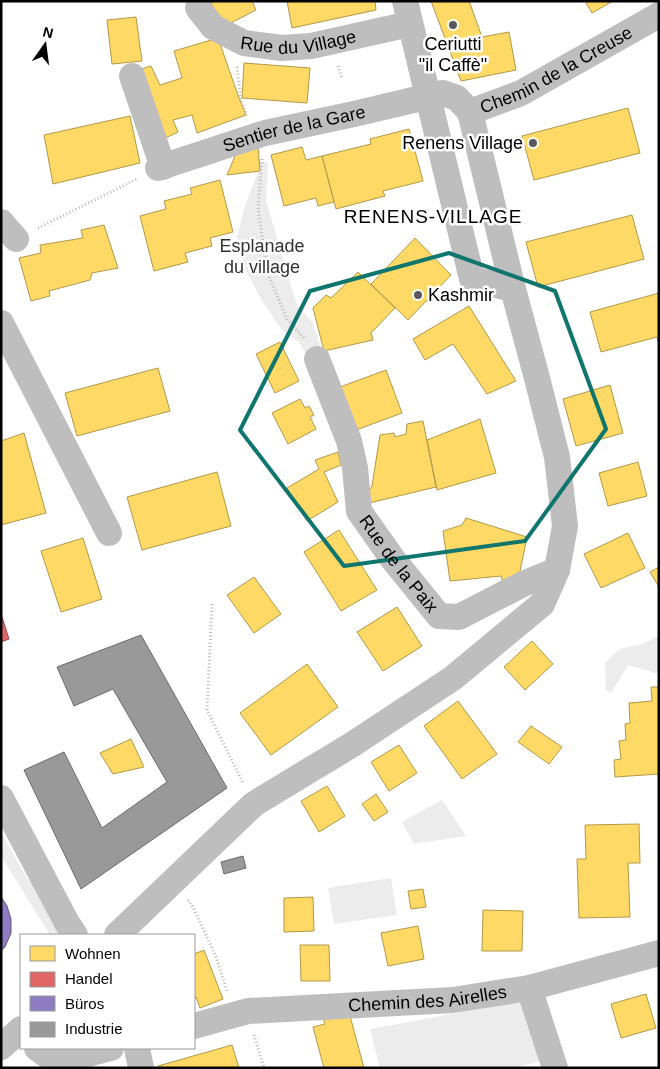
<svg xmlns="http://www.w3.org/2000/svg" width="660" height="1069" viewBox="0 0 660 1069" font-family="Arial,sans-serif">
	<style>
		.green { fill: #ececec }
		.homes { fill: #ffd966; stroke: #b29847 }
		.shops { fill: #e06666; stroke: #9d4747 }
		.offices { fill: #8e7cc3; stroke: #635788 }
		.industry { fill: #999; stroke: #6b6b6b }
		.lines { fill: none; stroke-linecap: round; stroke-linejoin: round }
		.path { stroke: #b9b9b9; stroke-width: 3; stroke-dasharray: 1 2.5; stroke-linecap: butt }
		.minor { stroke: #bebebe; stroke-width: 26 }
		.marked { fill: none; stroke: #0f766e; stroke-width: 4; stroke-linejoin: round }
		.poi-dot { fill: #595959; stroke: #fff; stroke-width: 2 }
		.labels { text-anchor: middle; stroke-width: 5; stroke-linejoin: round; paint-order: stroke }
		.street-label { font-size: 18px; fill: #000; stroke: #fff }
		.poi-label { font-size: 18px; fill: #000; stroke: #fff }
		.park-label { font-size: 18px; fill: #333; stroke: #fff }
		.neighbourhood-label { font-size: 19px; letter-spacing: 1px; fill: #000; stroke: #fff }
	</style>
	<rect width="100%" height="100%" fill="#fff"/>
	<g class="green">
		<path d="M263,161L268,163L266,201L297,305L313,323L323,354L310,361L299,342L282,330L262,301L244,267L237,237L245,206L256,177L260,171V163Z"/>
		<path d="M659,636V674L628,665L611,693L606,690L605,663L619,649L642,644Z"/>
		<path d="M442,800L466,836L414,844L402,822Z"/>
		<path d="M1,832L26,877L39,888L59,932V935H50L1,856Z"/>
		<path d="M391,878L397,915L334,924L328,888Z"/>
		<path d="M528,1000L546,1060L512,1068H380L370,1029Z"/>
	</g>
	<g class="homes">
		<path d="M210,1H252L256,10L223,27Z"/>
		<path d="M287,1H375L376,10L292,28Z"/>
		<path d="M431,1H469L482,37L509,32L516,70L461,81Z"/>
		<path d="M585,1H613L592,13Z"/>
		<path d="M136,17L142,61L112,64L107,20Z"/>
		<path d="M218,38L239,98L246,115L197,133L192,115L173,120L178,132L159,141L138,70L151,66L160,85L182,78L174,51Z"/>
		<path d="M244,63L310,68L307,103L242,98Z"/>
		<path d="M628,108L640,153L534,180L522,136Z"/>
		<path d="M130,116L140,163L53,184L44,135Z"/>
		<path d="M409,129L423,181L383,191L385,196L336,209L322,156L371,144L370,139Z"/>
		<path d="M258,146L260,171L227,175L238,149Z"/>
		<path d="M302,147L306,160L322,156L334,202L318,206L316,198L284,206L271,155Z"/>
		<path d="M220,180L233,232L210,238L212,246L185,253L188,262L154,271L140,216L166,209L164,201L192,194L190,188Z"/>
		<path d="M632,215L644,259L538,287L526,242Z"/>
		<path d="M104,225L118,268L92,273L90,280L49,291L50,296L31,301L19,258L41,253L40,245L83,238L81,230Z"/>
		<path d="M415,238L451,275L408,320L371,284Z"/>
		<path d="M358,272L395,308L371,333L373,340L324,351L313,308L326,295L331,298Z"/>
		<path d="M659,293V344L657,337L601,352L590,312Z"/>
		<path d="M469,306L516,381L487,394L453,344L425,360L413,339Z"/>
		<path d="M280,342L299,381L275,393L256,354Z"/>
		<path d="M158,368L170,411L77,436L65,393Z"/>
		<path d="M386,370L402,413L356,430L340,387Z"/>
		<path d="M610,385L623,433L576,446L563,399Z"/>
		<path d="M300,399L305,408L309,406L314,415L310,417L316,429L288,444L272,413Z"/>
		<path d="M480,419L496,473L437,490L427,440Z"/>
		<path d="M423,421L436,487L365,504L364,498L372,486L380,435L394,433L395,437L406,434L407,424Z"/>
		<path d="M24,433L46,513L1,525V441Z"/>
		<path d="M338,452L341,465L324,472L338,502L307,521L287,488L319,469L315,460Z"/>
		<path d="M638,462L647,496L608,506L599,473Z"/>
		<path d="M217,472L231,526L142,550L127,497Z"/>
		<path d="M466,518L527,537L518,581L503,583L501,576L450,581L443,531L462,525Z"/>
		<path d="M339,530L377,590L341,611L304,552Z"/>
		<path d="M628,533L645,568L601,588L584,554Z"/>
		<path d="M83,538L102,599L61,612L41,551Z"/>
		<path d="M659,567V587L650,572Z"/>
		<path d="M254,577L281,614L254,633L227,595Z"/>
		<path d="M397,607L422,646L383,671L357,632Z"/>
		<path d="M532,641L553,664L525,690L504,667Z"/>
		<path d="M307,664L338,707L271,755L240,713Z"/>
		<path d="M651,687H659V774L615,777L614,760L621,759L619,741L626,740L625,724L630,723L629,703L652,701Z"/>
		<path d="M458,701L497,754L462,779L424,726Z"/>
		<path d="M531,726L562,747L549,764L518,742Z"/>
		<path d="M131,739L144,767L113,774L100,753Z"/>
		<path d="M399,745L417,773L389,791L371,762Z"/>
		<path d="M327,786L345,816L319,832L301,801Z"/>
		<path d="M376,794L388,812L374,821L362,804Z"/>
		<path d="M639,824L640,863H628L630,917L579,918L577,859H586L585,825Z"/>
		<path d="M423,889L426,907L411,909L408,891Z"/>
		<path d="M313,897L314,931L284,932V898Z"/>
		<path d="M483,910L523,911L522,951H482Z"/>
		<path d="M418,926L424,959L388,966L381,933Z"/>
		<path d="M300,945H329L330,981H301Z"/>
		<path d="M204,950L223,999L200,1008L196,997L194,998V954Z"/>
		<path d="M646,994L656,1028L621,1038L611,1004Z"/>
		<path d="M349,1012L364,1068H324L313,1027L325,1024L323,1018Z"/>
		<path d="M232,1045L239,1068H159L158,1066Z"/>
	</g>
	<path class="shops" d="M1,614L9,639L1,642Z"/>
	<path class="offices" d="M1,897L7,906L11,919V933L5,947L1,951Z"/>
	<g class="industry">
		<path d="M141,635L227,788L81,889L24,770L64,752L102,828L167,782L113,689L74,706L57,667Z"/>
		<path d="M243,856L246,868L224,874L221,862Z"/>
	</g>
	<g class="lines">
		<g class="path">
			<path d="M338,66L342,78"/>
			<path d="M237,67L241,99L246,114"/>
			<path d="M262,159L258,209L268,274L287,319L304,338"/>
			<path d="M38,228L137,179"/>
			<path d="M212,604L207,710L243,783"/>
			<path d="M188,900L193,907L216,957L227,991"/>
			<path d="M254,1035L264,1068"/>
		</g>
		<g class="minor">
			<path id="s1" d="M198,8L213,27L244,43L282,48L311,46L410,24"/>
			<path d="M132,76L163,167"/>
			<path id="s2" d="M470,112L521,93L659,15"/>
			<path id="s3" d="M158,168L265,133L354,114L443,93L457,98L470,112L513,289L472,279C450,186 427,94 405,1"/>
			<path d="M1,222L16,239"/>
			<path d="M1,323L109,533"/>
			<path id="s4" d="M317,359L349,441L355,468L359,511L392,558L439,616L459,617L525,583L557,570"/>
			<path d="M1,798L67,923L75,935"/>
			<path d="M117,935L254,804L353,744L453,678L542,604L557,570L565,526L557,457L537,378L513,289"/>
			<path d="M529,988L555,1068"/>
			<path id="s5" d="M194,1026L248,1011L453,1000L529,988L659,953"/>
			<path d="M1,1047L21,1029"/>
			<path d="M37,1048L56,1062L111,1048"/>
			<path d="M137,1048L141,1068"/>
		</g>
	</g>
	<path class="marked" d="M449,253L555,291L606,429L525,541L344,566L240,430L310,291Z"/>
	<g class="poi-dot">
		<circle cx="453" cy="25" r="5"/>
		<circle cx="533" cy="143" r="5"/>
		<circle cx="418" cy="295" r="5"/>
	</g>
	<g class="labels">
		<g class="street-label">
			<text dy="6" stroke="none"><textPath href="#s1" startOffset="114">Rue du Village</textPath></text>
			<text dy="6" stroke="none"><textPath href="#s2" startOffset="96">Chemin de la Creuse</textPath></text>
			<text dy="6" stroke="none"><textPath href="#s3" startOffset="142">Sentier de la Gare</textPath></text>
			<text dy="6" stroke="none"><textPath href="#s4" startOffset="225">Rue de la Paix</textPath></text>
			<text dy="6" stroke="none"><textPath href="#s5" startOffset="236">Chemin des Airelles</textPath></text>
		</g>
		<g class="poi-label">
			<text x="453" y="50">Ceriutti<tspan x="453" dy="21">"il Caffè"</tspan></text>
			<text x="523" y="149" text-anchor="end">Renens Village</text>
			<text x="428" y="301" text-anchor="start">Kashmir</text>
		</g>
		<g class="park-label">
			<text x="262" y="252">Esplanade<tspan x="262" dy="21">du village</tspan></text>
		</g>
		<g class="neighbourhood-label">
			<text x="433" y="223">RENENS-VILLAGE</text>
		</g>
	</g>
	<rect width="660" height="1069" fill="none" stroke="#000000" stroke-width="5"/>
	<rect x="20" y="934" width="175" height="115" fill="#ffffff" stroke="#999999"/>
	<rect x="30" y="946" width="25" height="15" fill="#ffd966" stroke="#999999"/>
	<text x="65" y="959" font-size="15" fill="#000000">Wohnen</text>
	<rect x="30" y="972" width="25" height="15" fill="#e06666" stroke="#999999"/>
	<text x="65" y="984" font-size="15" fill="#000000">Handel</text>
	<rect x="30" y="996" width="25" height="15" fill="#8e7cc3" stroke="#999999"/>
	<text x="65" y="1009" font-size="15" fill="#000000">Büros</text>
	<rect x="30" y="1022" width="25" height="15" fill="#999999" stroke="#999999"/>
	<text x="65" y="1034" font-size="15" fill="#000000">Industrie</text>
	<g transform="translate(45 45) rotate(14)" stroke="#ffffff" stroke-width="4" paint-order="stroke">
	<path d="M0-4L9 19L0 12L-9 19Z" fill="#000000"/>
	<text y="-8" font-size="14" font-weight="bold" text-anchor="middle" fill="#000000">N</text>
	</g>
</svg>
